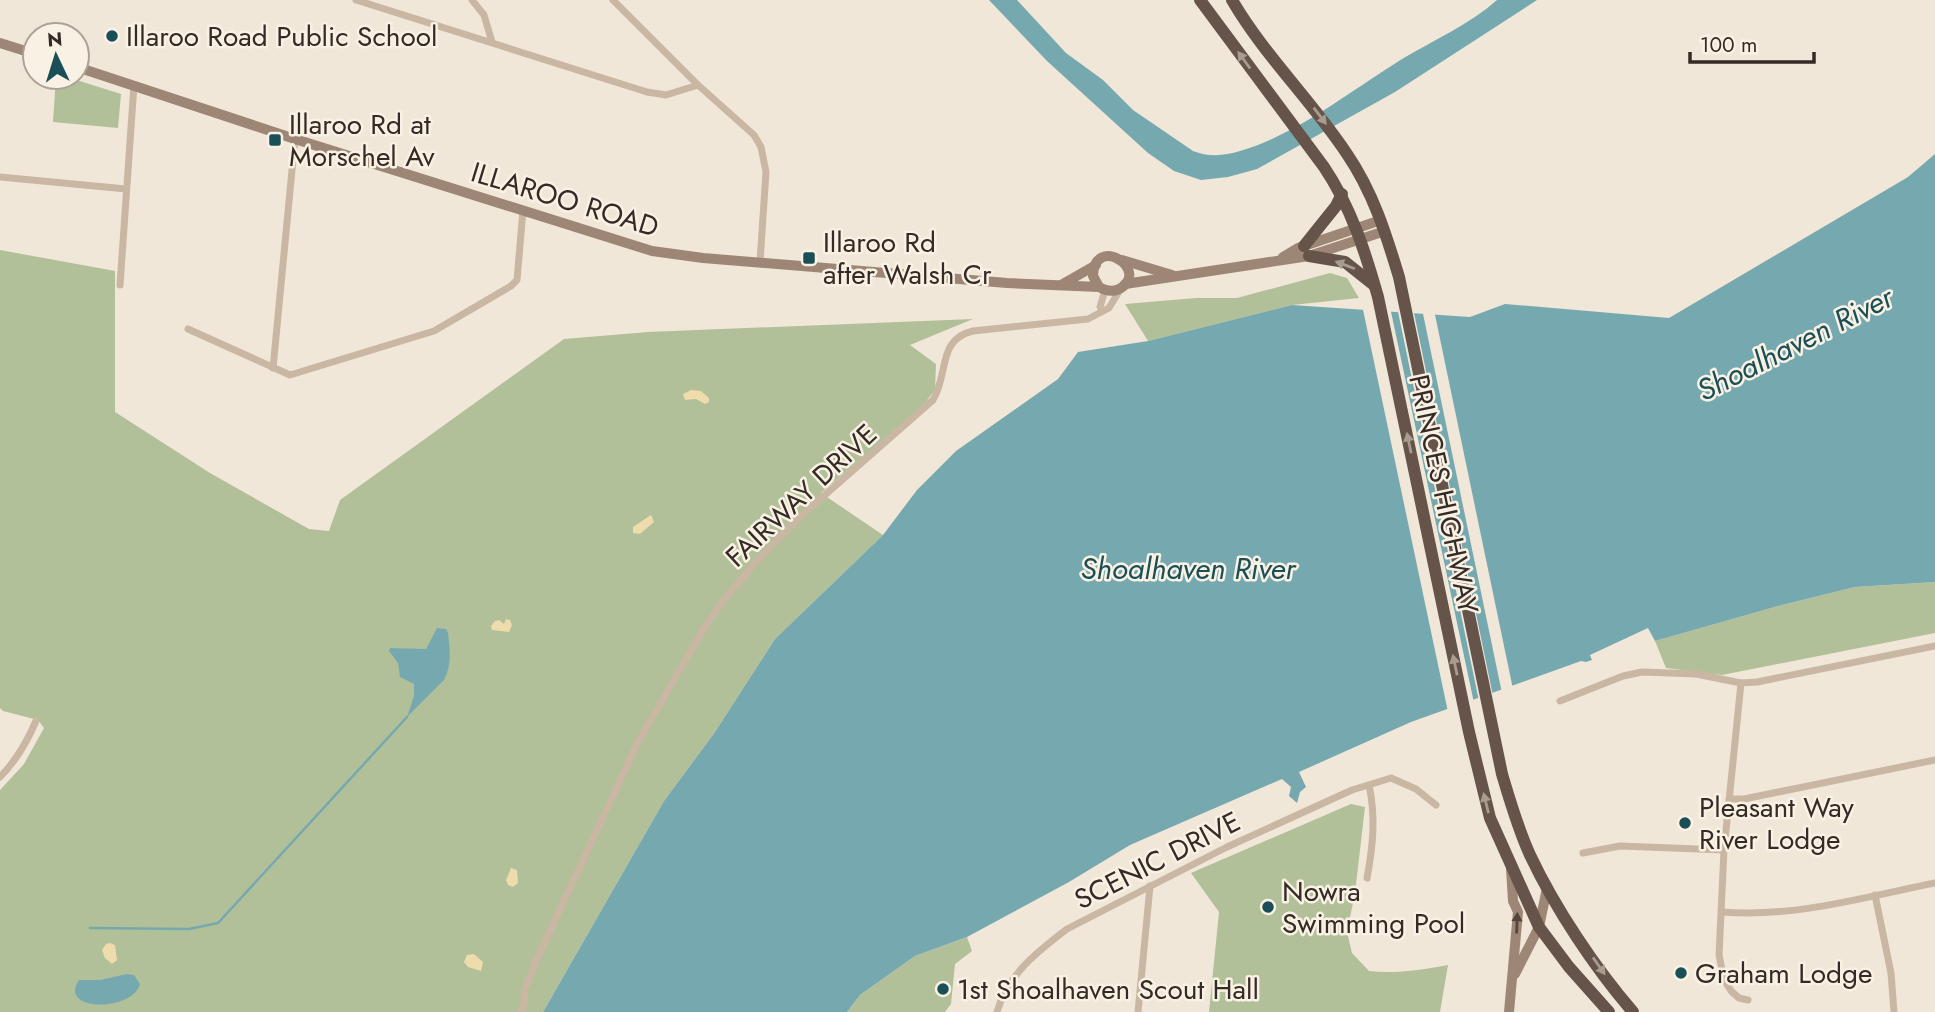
<svg xmlns="http://www.w3.org/2000/svg" width="1935" height="1012" viewBox="0 0 1935 1012" font-family="Jost,sans-serif">
	<style>
		.green { fill: #b1c098 }
		.sand { fill: #eedcad }
		.water { fill: #76a9af }
		.pier { fill: #f1e7d8 }
		.lines { fill: none; stroke-linecap: round; stroke-linejoin: round }
		.stream { stroke: #76a9af; stroke-width: 2.5 }
		.minor { stroke: #c9b7a4; stroke-width: 7 }
		.secondary { stroke: #9d8675; stroke-width: 10 }
		.trunk { stroke: #66544a; stroke-width: 12 }
		.oneway { fill: #a89b8f }
		.oneway2 { fill: #54463e }
		.poi-dot { fill: #1b4f57; stroke: #f9f1e4; stroke-width: 2.5 }
		.labels { text-anchor: middle; stroke-width: 5; stroke-linejoin: round; paint-order: stroke }
		.poi-label { font-size: 28px; fill: #352b26; stroke: #f9f1e4; text-anchor: start }
		.street-label { font-size: 28px; fill: #352b26; stroke: #f9f1e4 }
		.water-label { font-size: 30px; font-style: italic; fill: #1b4f57; stroke: #f9f1e4 }
	</style>
	<rect width="100%" height="100%" fill="#f1e7d8"/>
	<g class="green">
		<path d="M56,77H67L121,94L118,128L53,122Z"/>
		<path d="M0,250L115,271V412L210,473L309,529L329,531L340,500L564,339L648,332L973,319L910,345L936,364L935,390L921,408L821,493L883,535L775,639L715,732L664,801L543,1012H0V790L24,764L44,728L38,720L3,711L0,708Z"/>
		<path d="M1330,273L1347,278L1359,298L1292,305L1148,341L1125,304L1196,298H1237Z"/>
		<path d="M1935,582V633L1722,675L1666,668L1655,641L1782,605L1855,587Z"/>
		<path d="M1351,804L1365,807L1355,893L1347,932L1352,953L1369,971C1396,974 1420,970 1448,965L1440,1012H1209L1219,912L1191,873Z"/>
		<path d="M967,937L972,951L955,964L951,1004L945,1012H847L860,995L915,956Z"/>
	</g>
	<g class="sand">
		<path d="M691,390L701,391L709,398V402L705,404L696,399L685,400L683,394Z"/>
		<path d="M651,515L654,522L640,534L633,533V527Z"/>
		<path d="M506,619L510,620L512,625L509,632L492,630L491,626L495,621L499,620L504,624Z"/>
		<path d="M511,868L517,870L518,883L513,887L508,885L506,880Z"/>
		<path d="M110,943L115,945L117,960L112,964L105,958L102,950L106,944Z"/>
		<path d="M474,954L483,962L481,971L468,967L464,962L467,955Z"/>
	</g>
	<g class="water">
		<path d="M989,0H1017L1066,53L1103,80L1133,110L1193,151C1208,157 1224,156 1240,151C1296,135 1352,90 1402,59C1434,40 1470,24 1497,0H1537L1395,92L1257,169L1228,177L1201,180L1174,171L1148,153L1047,61Z"/>
		<path d="M1935,154V582L1855,587L1782,605L1655,641L1648,628L1590,655L1592,660L1586,662L1581,661L1411,722L1299,772L1306,787L1300,792L1297,803L1289,796L1291,787L1282,779L1130,845L1069,882L967,937L915,956L860,995L847,1012H543L664,801L715,732L775,639L883,535L917,490L956,451L1058,379L1078,352L1148,341L1292,305L1470,317L1505,304L1669,318L1908,177Z"/>
		<path d="M437,628L446,629L448,633C450,650 452,665 444,680L407,717L414,696V684L400,677L398,663L389,651L390,648L426,649Z"/>
		<path d="M127,974L134,975L140,984C133,1012 57,1012 79,980H100Z"/>
	</g>
	<g class="pier">
		<path d="M1362,305L1390,307L1474,703L1448,712Z"/>
		<path d="M1397,307L1413,308L1493,696L1479,701Z"/>
		<path d="M1422,309L1434,310L1513,689L1502,693Z"/>
	</g>
	<g class="lines">
		<path class="stream" d="M90,928L189,929L218,923L407,717"/>
		<g class="minor">
			<path d="M356,0L647,92L666,95L698,85"/>
			<path d="M472,0L484,15L492,42"/>
			<path d="M613,0L698,85L754,135L761,147L766,172L760,262"/>
			<path d="M0,177L126,189"/>
			<path d="M120,285L134,85"/>
			<path d="M1103,311L1100,307L1105,290"/>
			<path d="M188,329L290,375L434,331L511,286L517,280L523,210"/>
			<path d="M273,368L295,139"/>
			<path d="M1741,683L1724,850L1719,955L1724,980L1732,992L1739,998L1748,1000"/>
			<path d="M1560,701L1623,676L1642,672L1696,674L1741,683L1757,682L1935,646"/>
			<path d="M0,777C16,761 27,742 36,721"/>
			<path d="M1729,799H1744L1935,760"/>
			<path d="M1583,853L1620,846L1724,850"/>
			<path d="M1367,878C1373,846 1376,817 1369,785"/>
			<path d="M1875,895L1891,973L1894,1012"/>
			<path d="M1722,912C1794,918 1865,897 1935,883"/>
			<path d="M521,1012L525,1001L524,991L536,961L638,742L703,630L722,602L755,563L801,516L933,400C949,374 937,339 973,331L1088,319L1109,308L1121,288"/>
			<path d="M997,1012C1008,974 1037,952 1067,929L1227,847L1352,790L1391,778L1416,789L1436,805"/>
			<path d="M1138,1012L1150,886"/>
		</g>
		<g class="secondary">
			<path d="M0,43L35,54"/>
			<path d="M77,67L295,139L652,251L703,258L1007,283L1099,287C1106,291 1113,293 1121,288C1150,269 1094,234 1093,276L1099,287"/>
			<path d="M1283,257L1298,248L1381,220"/>
			<path d="M1122,260L1172,275"/>
			<path d="M1125,284L1309,256L1385,231"/>
			<path d="M1061,285L1096,265"/>
			<path d="M1515,974L1539,927L1547,888"/>
			<path d="M1509,1012L1518,912L1513,901L1511,869"/>
		</g>
		<g class="trunk">
			<path d="M1200,0L1324,167C1351,207 1365,251 1378,297L1469,732L1490,818L1539,927L1569,967L1609,1012"/>
			<path d="M1232,0C1264,55 1312,101 1347,154C1373,192 1386,234 1399,277L1502,774C1510,801 1518,829 1530,855C1555,908 1595,968 1633,1012"/>
			<path d="M1304,246L1336,206L1342,194"/>
			<path d="M1309,256L1345,262L1374,285"/>
		</g>
	</g>
	<defs><path id="oneway-solid" d="M-6-.8H1V-3.2L6.5 0L1 3.2V.8H-6Z" transform="scale(1.75)"/></defs>
	<g class="oneway">
		<use href="#oneway-solid" transform="translate(1244 60) rotate(-126)"/>
		<use href="#oneway-solid" transform="translate(1320 116) rotate(53)"/>
		<use href="#oneway-solid" transform="translate(1345 265) rotate(-159)"/>
		<use href="#oneway-solid" transform="translate(1409 443) rotate(-102)"/>
		<use href="#oneway-solid" transform="translate(1455 665) rotate(-102)"/>
		<use href="#oneway-solid" transform="translate(1486 803) rotate(-104)"/>
		<use href="#oneway-solid" transform="translate(1599 966) rotate(55)"/>
	</g>
	<use class="oneway2" href="#oneway-solid" transform="translate(1517 923) rotate(-88)"/>
	<g class="poi-dot">
		<circle cx="112" cy="36" r="7"/>
		<rect x="268" y="133" width="14" height="14" rx="3.5"/>
		<rect x="802" y="251" width="14" height="14" rx="3.5"/>
		<circle cx="1685" cy="823" r="7"/>
		<circle cx="1268" cy="907" r="7"/>
		<circle cx="1681" cy="973" r="7"/>
		<circle cx="943" cy="989" r="7"/>
	</g>
	<g class="labels">
		<g class="poi-label">
			<text x="126" y="46">Illaroo Road Public School</text>
			<text x="289" y="134">Illaroo Rd at<tspan x="289" dy="32">Morschel Av</tspan></text>
			<text x="823" y="252">Illaroo Rd<tspan x="823" dy="32">after Walsh Cr</tspan></text>
			<text x="1699" y="817">Pleasant Way<tspan x="1699" dy="32">River Lodge</tspan></text>
			<text x="1282" y="901">Nowra<tspan x="1282" dy="32">Swimming Pool</tspan></text>
			<text x="1695" y="983">Graham Lodge</text>
			<text x="957" y="999">1st Shoalhaven Scout Hall</text>
		</g>
		<g class="street-label">
			<text transform="translate(565 199) rotate(17)" y="10">ILLAROO ROAD</text>
			<text transform="translate(1444 494) rotate(78)" y="10">PRINCES HIGHWAY</text>
			<text transform="translate(801 495) rotate(-43)" y="10">FAIRWAY DRIVE</text>
			<text transform="translate(1157 860) rotate(-27)" y="10">SCENIC DRIVE</text>
		</g>
		<g class="water-label">
			<text transform="translate(1795 344) rotate(-27)" y="10">Shoalhaven River</text>
			<text x="1188" y="579">Shoalhaven River</text>
		</g>
	</g>
	<g transform="translate(56 56) rotate(356)"><circle r="33" fill="#f9f1e4" stroke="#aba298" stroke-width="2"/>
	<path d="M0-5L12 26L0 18L-12 26Z" fill="#1b4f57"/>
	<text y="-10" font-size="19" font-weight="bold" text-anchor="middle" fill="#352b26">N</text>
	</g>
	<path d="M1690 52v10h124v-10" fill="none" stroke="#352b26" stroke-width="3.5"/>
	<text x="1700" y="52" font-size="21" fill="#352b26" stroke="#f9f1e4" stroke-width="5" paint-order="stroke">100 m</text>
</svg>
